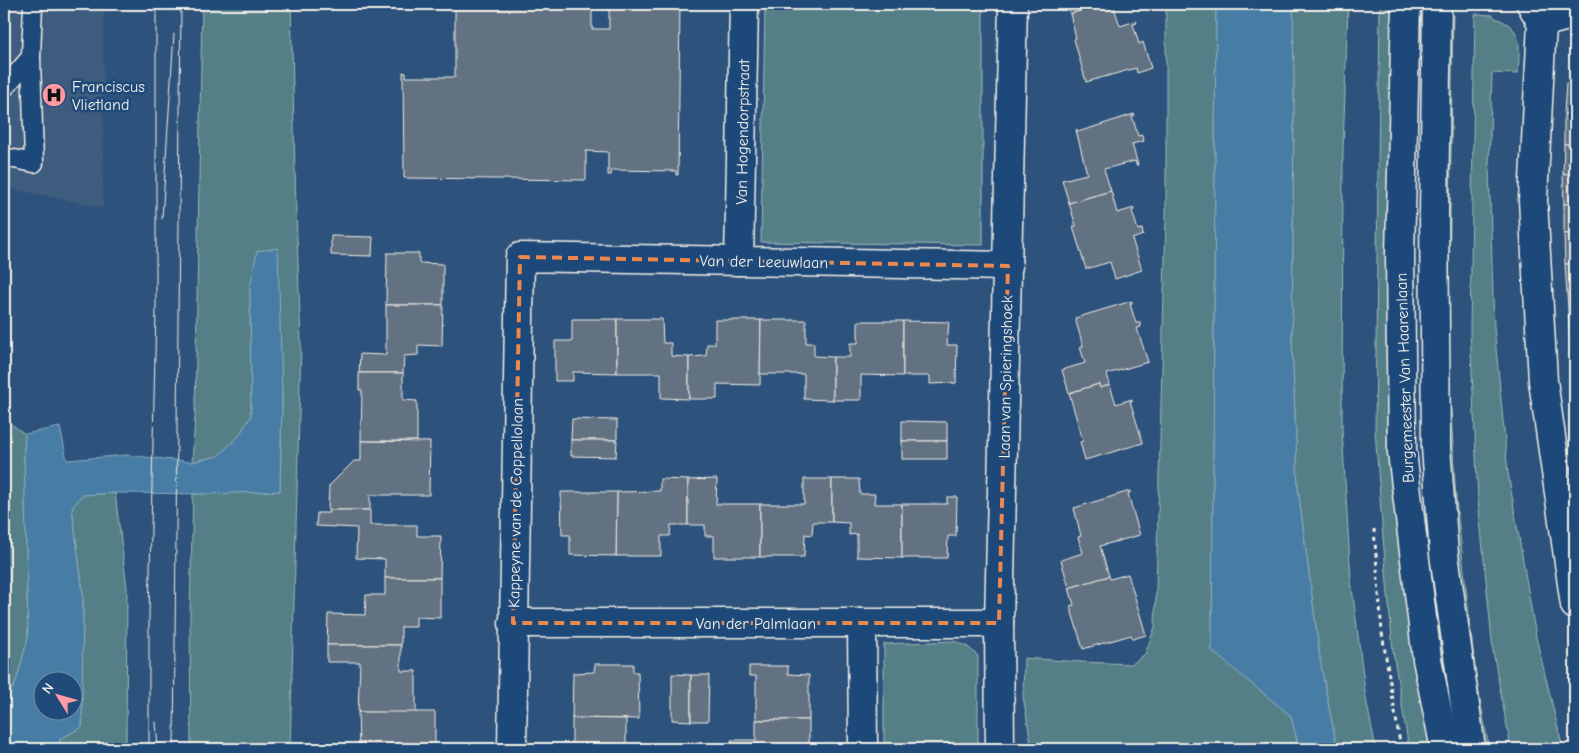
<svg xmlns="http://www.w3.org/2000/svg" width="1579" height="753" viewBox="0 0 1579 753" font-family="'Comic Neue',sans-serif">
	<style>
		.built { fill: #3d5c7e }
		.green { fill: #547f87; stroke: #a4b8b8 }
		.water { fill: #477da4; stroke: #8cabbf; fill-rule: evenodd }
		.building { fill: #637282; stroke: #f4f1e8 }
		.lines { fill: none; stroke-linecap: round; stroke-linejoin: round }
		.service-casing { stroke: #f4f1e8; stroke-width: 21 }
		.minor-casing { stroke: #f4f1e8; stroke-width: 31 }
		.secondary-casing { stroke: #f4f1e8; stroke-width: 31 }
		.path { stroke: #f4f1e8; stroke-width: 3; stroke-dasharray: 4 4; stroke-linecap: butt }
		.service { stroke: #1f4a7a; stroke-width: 18 }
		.minor { stroke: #1f4a7a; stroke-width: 28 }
		.secondary { stroke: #1f4a7a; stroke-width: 28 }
		.tram { stroke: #f4f1e8; stroke-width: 1 }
		.marked { fill: none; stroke: #ec874e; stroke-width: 4; stroke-dasharray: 10 6; stroke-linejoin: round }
		.labels { text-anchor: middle; stroke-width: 5; stroke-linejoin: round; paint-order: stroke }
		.poi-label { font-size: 16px; fill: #f4f1e8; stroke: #1f4a7a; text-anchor: start }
		.street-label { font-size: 16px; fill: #f4f1e8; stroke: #1f4a7a }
	</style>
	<rect width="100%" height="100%" fill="#2d527c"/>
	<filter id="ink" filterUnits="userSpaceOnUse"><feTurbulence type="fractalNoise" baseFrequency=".02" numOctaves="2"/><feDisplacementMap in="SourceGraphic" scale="10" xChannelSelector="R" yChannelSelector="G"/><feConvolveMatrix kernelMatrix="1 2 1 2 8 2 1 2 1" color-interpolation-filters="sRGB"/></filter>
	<g filter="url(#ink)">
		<path class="built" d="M4,4H104L103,208L4,187Z"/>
		<g class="green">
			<path d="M202,4H291L296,211L301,343L290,749H191L190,612L193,494L280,491L282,398L277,248L250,288L251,416L238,437L218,456L192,462L195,417Z"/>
			<path d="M765,4H983V245L761,242Z"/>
			<path d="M1166,4H1216L1212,650L1291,716L1299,749H1032L1023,696L1024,658L1081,662L1132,664L1145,654L1155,627L1166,219Z"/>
			<path d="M1293,4H1348L1343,149L1342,430L1351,580L1366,699L1376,749H1337L1321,666L1298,489L1292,344L1294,95Z"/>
			<path d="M1380,4H1393L1413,650L1430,749H1409L1393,651L1383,538L1375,430Z"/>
			<path d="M1447,14H1453L1448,359L1456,500L1476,676L1489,749H1483L1449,498L1441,357Z"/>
			<path d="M1475,14L1493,15L1495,18C1525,28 1519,47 1518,74L1492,73L1489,166L1494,327L1508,473L1536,637L1563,749H1511L1493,651L1478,499L1470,330Z"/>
			<path d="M4,419L25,434L24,451L28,638L16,682L4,706Z"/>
			<path d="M115,493L127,588L126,749H60V739L82,727L83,593L72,508L82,495Z"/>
			<path d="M954,641L967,646L978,656V749H884V644Z"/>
		</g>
		<g class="water">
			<path d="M1216,4H1293L1294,95L1292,344L1298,489L1321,666L1337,749H1299L1291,716L1212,651Z"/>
			<path d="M278,248L282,398L280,491L210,494L115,493L82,495L72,508L83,593L82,727L60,739V749H4V706L16,682L28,638L24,451L25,434L60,427L67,460L127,455L192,462L218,456L238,437L251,416L250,288L257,251ZM42,680H72V710H42Z"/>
		</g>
		<g class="building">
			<path d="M455,4H592V29H609V4H680L678,175H676V171L612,170L611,175H608V152L586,151V180L404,178L403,72L406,73V77H455Z"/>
			<path d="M1067,4H1104L1070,14Z"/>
			<path d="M1104,4H1113L1120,26L1136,21L1137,23L1133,24L1139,44L1143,42L1151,68L1137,73L1136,68L1086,82L1074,39L1076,38L1070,14Z"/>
			<path d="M1566,83L1575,84V114H1564Z"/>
			<path d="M1134,114L1135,116H1132L1138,136L1142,135L1144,141L1132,144L1138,165H1136L1135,161L1104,169L1111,191L1069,203L1062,180L1087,174L1076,130L1077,129L1078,132Z"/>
			<rect x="1564" y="114" width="11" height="30"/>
			<path d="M1564,144H1575V174H1563Z"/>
			<path d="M1563,174H1575V204H1564Z"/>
			<path d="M1111,191L1117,213L1134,208V210L1132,211L1138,230L1142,229L1143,235L1132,239L1142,270L1115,279L1110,262L1086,269L1073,227L1076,226L1069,203Z"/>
			<rect x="1564" y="204" width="11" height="30"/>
			<path d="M1564,234H1575V264H1565Z"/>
			<path d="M331,236L373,237L372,256L331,255Z"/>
			<path d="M387,253H419V263L443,264V305H386Z"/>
			<path d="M1565,264H1575V294H1567Z"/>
			<path d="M1567,294H1575V324H1569Z"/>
			<path d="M1132,301V303L1130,304L1136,323H1140L1141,327L1137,328L1148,362L1107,374L1110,385L1100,388L1099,384L1069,393L1062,370L1085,363L1080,347L1083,346L1075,318Z"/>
			<path d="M386,305H443L442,346L418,345V355L404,356L403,373H359L360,354L386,355Z"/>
			<path d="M572,319H617V373L573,372V381H555V341H572Z"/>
			<path d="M617,319H662L663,343H671V356L689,357V399L661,398V373H617Z"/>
			<path d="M715,320H761L760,385L717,384V399H689V357L706,356L707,344H715Z"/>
			<path d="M761,320H806V343H814V356L833,357V400L804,399V374H760Z"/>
			<path d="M858,321H903V376L861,375V400H833V357H850V343H858Z"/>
			<path d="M903,321L949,322L947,345H957L956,383L930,384V376H903Z"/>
			<path d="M1569,324H1575V354H1571Z"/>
			<path d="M1571,354H1575V384H1574Z"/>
			<path d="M359,373H403V400L417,401V441H361L362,390H359Z"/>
			<path d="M1099,384L1100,388L1110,385L1116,404L1132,399V401H1130L1143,443L1085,460L1080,442L1083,441L1069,393Z"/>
			<path d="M572,419L617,420V440H571Z"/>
			<path d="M902,421L947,422V441H902Z"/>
			<path d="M571,440H617L616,457L571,456Z"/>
			<path d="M361,441L430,442L429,495H370V510H328L329,486L354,461H361Z"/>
			<rect x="902" y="441" width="45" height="18"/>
			<path d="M660,479L688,480V525H671L670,536H661V556H616L617,492L660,491Z"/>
			<path d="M717,479L716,504H760V557H714V536H705V525H688V480Z"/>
			<path d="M804,479H832V522H813L812,535L805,534L804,557H760V504H804Z"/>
			<path d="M832,479H859L860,494H875L874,504H902V558L857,557V534L849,535V523L832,522Z"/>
			<path d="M1130,491V493L1128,494L1140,535L1100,546L1109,576L1069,588L1061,560L1083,553L1078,537L1081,536L1074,508Z"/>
			<path d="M561,492H617L616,556L570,555V535H562Z"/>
			<path d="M947,497H957L956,536H948L947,558H902V504H947Z"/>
			<path d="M328,510H370V525H417V536H441L440,578H385V559L356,558L357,528L316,526L317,513H329Z"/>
			<path d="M1128,574L1146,635L1133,639L1131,635L1083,649L1070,606L1074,605L1069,588L1109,576L1110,579Z"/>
			<path d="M385,578H440V618L416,617V627H401V645H327L328,614L365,615L366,595H385Z"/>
			<path d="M327,645H401V671H416V713L358,712L360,662H327Z"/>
			<path d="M595,664H633V672H638L639,719L572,718L573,673L594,672Z"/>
			<path d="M749,666H788V674L809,675V720H756V676H749Z"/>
			<path d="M672,674L691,675V721L672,720Z"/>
			<path d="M691,675H709L708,721H691Z"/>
			<path d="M358,712H435V749H359Z"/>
			<path d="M572,718L626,719V749H572Z"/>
			<path d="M756,720H809V749H731V740H756Z"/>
		</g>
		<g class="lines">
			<g class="service-casing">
				<g id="service">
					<path d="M4,88L31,57"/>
					<path d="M4,157L34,163L31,57L33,4"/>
				</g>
			</g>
			<g class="minor-casing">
				<g id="minor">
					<path d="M1531,4L1542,23L1533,200L1543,381L1575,605"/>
					<path d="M1542,23L1575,14"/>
					<path d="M739,261L744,4"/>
					<path d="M513,623H999"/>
					<path d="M862,623L863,749"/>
					<path d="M512,749L520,257L1008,266"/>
					<path d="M1000,749L999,623L1013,4"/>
				</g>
			</g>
			<g class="secondary-casing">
				<g id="secondary">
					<path d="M1406,4L1400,255L1402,452L1427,659L1445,749"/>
					<path d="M1437,4L1434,212L1436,447L1444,554L1471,749"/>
				</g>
			</g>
			<path class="path" d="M1374,529L1382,633L1401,749"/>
			<use href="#service" class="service"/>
			<use href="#minor" class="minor"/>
			<use href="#secondary" class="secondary"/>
			<g class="tram">
				<path d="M162,219L174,34"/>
				<path d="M156,722L158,749"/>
				<path d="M149,749V616L156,311V4"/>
				<path d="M174,749L181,4"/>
			</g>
		</g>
	</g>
	<path class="marked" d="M520,257L1008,266L999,623H513Z"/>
	<defs>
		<g id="hospital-disc" transform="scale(1.25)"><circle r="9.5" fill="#ff9aa2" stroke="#1f4a7a"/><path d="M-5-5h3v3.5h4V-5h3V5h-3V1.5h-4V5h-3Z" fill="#111"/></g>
	</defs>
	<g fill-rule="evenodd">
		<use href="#hospital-disc" x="54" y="95"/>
	</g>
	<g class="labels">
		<g class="poi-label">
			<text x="72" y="92">Franciscus<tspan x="72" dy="18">Vlietland</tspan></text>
		</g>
		<g class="street-label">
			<text transform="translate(742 132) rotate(-89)" y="6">Van Hogendorpstraat</text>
			<text transform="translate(764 261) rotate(1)" y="6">Van der Leeuwlaan</text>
			<text transform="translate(1005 377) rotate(-89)" y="6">Laan van Spieringshoek</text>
			<text transform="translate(1404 378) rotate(-92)" y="6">Burgemeester Van Haarenlaan</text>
			<text transform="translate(515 503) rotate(-89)" y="6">Kappeyne van de Coppellolaan</text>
			<text x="756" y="629">Van der Palmlaan</text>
		</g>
	</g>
	<rect width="1579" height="753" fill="none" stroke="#1f4a7a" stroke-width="20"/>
	<rect x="10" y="10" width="1559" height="733" fill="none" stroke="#f4f1e8" stroke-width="2" filter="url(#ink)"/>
	<g transform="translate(58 696) rotate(307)"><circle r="24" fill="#1f4a7a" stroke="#748da6"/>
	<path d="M0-4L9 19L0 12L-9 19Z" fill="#ff9aa2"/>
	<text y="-8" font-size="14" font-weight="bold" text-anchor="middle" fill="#f4f1e8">N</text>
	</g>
</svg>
